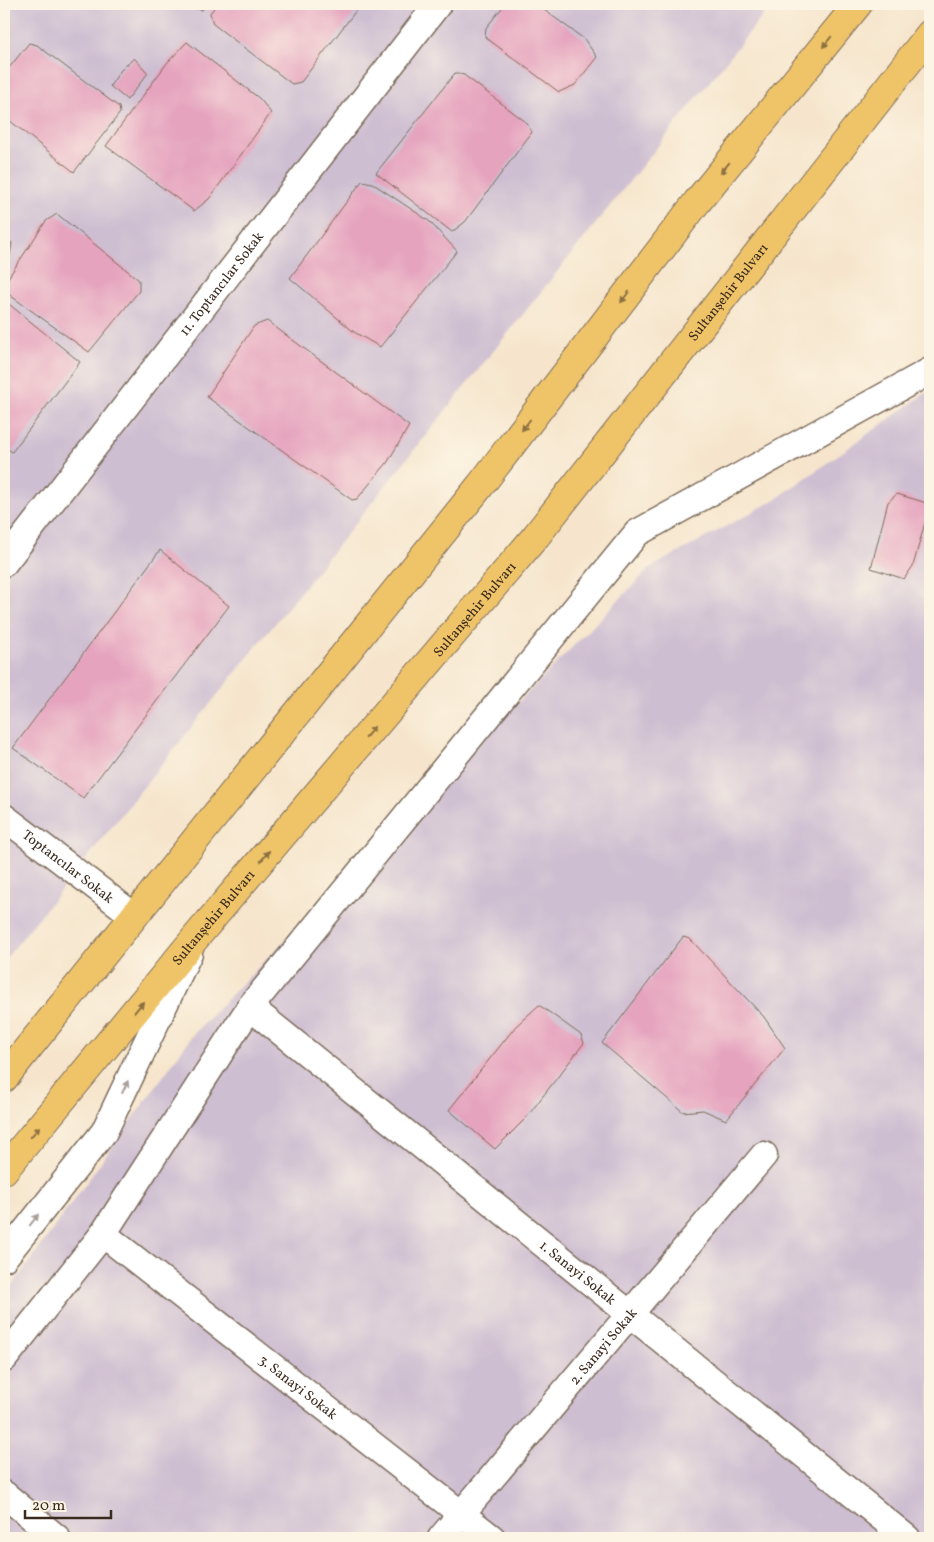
<svg xmlns="http://www.w3.org/2000/svg" width="934" height="1542" viewBox="0 0 934 1542" font-family="Vollkorn,serif">
	<style>
		.industrial { fill: #cebed1 }
		.building { fill: #e5a3be }
		.lines { fill: none; stroke-linecap: round; stroke-linejoin: round }
		.street-casing { stroke: #7c6b5b; stroke-width: 29 }
		.highway-casing { stroke: #7c6b5b; stroke-width: 30 }
		.street { stroke: #fff; stroke-width: 26 }
		.highway { stroke: #efc469; stroke-width: 28 }
		.oneway { fill: #8c6f40 }
		.oneway2 { fill: #a79f9a }
		.labels { text-anchor: middle; stroke-width: 4; stroke-linejoin: round; paint-order: stroke }
		.street-label { font-size: 14px; fill: #3b2a1e; stroke: #fcf5e5 }
	</style>
	<rect width="100%" height="100%" fill="#fcf5e5"/>
	<filter id="ink" filterUnits="userSpaceOnUse"><feTurbulence type="fractalNoise" baseFrequency=".02" numOctaves="2"/><feDisplacementMap in="SourceGraphic" scale="10" xChannelSelector="R" yChannelSelector="G"/><feConvolveMatrix kernelMatrix="1 2 1 2 8 2 1 2 1" color-interpolation-filters="sRGB"/></filter>
	<filter id="wash" filterUnits="userSpaceOnUse"><feTurbulence type="fractalNoise" baseFrequency=".0096" numOctaves="4" result="noise"/><feDisplacementMap in="SourceGraphic" scale="20" xChannelSelector="R" yChannelSelector="G"/><feGaussianBlur stdDeviation="1.12" result="paint"/><feColorMatrix in="noise" values="0 0 0 0 0 0 0 0 0 0 0 0 0 0 0 0 0 1.4 0 .05"/><feComposite in="paint" operator="in"/></filter>
	<g filter="url(#wash)">
		<rect width="100%" height="100%" fill="#f6e5cc"/>
		<g class="industrial">
			<path d="M4,4H772L4,961Z"/>
			<path d="M930,390V1538H4V1297L195,1032L650,568L776,499Z"/>
		</g>
		<g id="blocks">
			<g class="building">
				<path d="M187,4H207L202,10L193,8Z"/>
				<path d="M217,4H361L301,82L292,84L213,24L210,13Z"/>
				<path d="M505,4H536L584,39L597,57L575,85L559,92L485,37L486,28Z"/>
				<path d="M187,42L260,99L271,113L209,199L194,211L106,146L167,63Z"/>
				<path d="M29,43L37,45L119,107L120,113L74,172L4,116V74Z"/>
				<path d="M134,58L148,73L127,100L110,86L121,70Z"/>
				<path d="M455,73L464,75L526,122L532,132L465,222L452,232L376,173Z"/>
				<path d="M362,181L372,183L429,221L457,251L380,347L354,332L290,278Z"/>
				<path d="M57,214L139,280V291L89,352L4,291V284L46,221Z"/>
				<path d="M4,237L12,243L10,255L4,263Z"/>
				<path d="M4,300L80,362L12,452L4,446Z"/>
				<path d="M267,321L409,426L387,463L357,499L352,500L207,397L254,326Z"/>
				<path d="M897,494L930,504L913,566L904,579L871,568L888,502Z"/>
				<path d="M160,550L229,606L83,798L13,748Z"/>
				<path d="M683,937L690,939L764,1017L785,1048L726,1120L703,1110L683,1112L602,1043Z"/>
				<path d="M539,1005L581,1035L584,1043L526,1118L495,1149L449,1110L516,1026Z"/>
			</g>
		</g>
	</g>
	<g filter="url(#ink)">
		<use href="#blocks" fill-opacity="0" stroke="#7c6b5b" stroke-width="1"/>
		<g class="lines">
			<g class="street-casing">
				<g id="street">
					<path id="s1" d="M4,563L438,4"/>
					<path id="s2" d="M4,817L134,916"/>
					<path id="s3" d="M250,1007L907,1538"/>
					<path id="s4" d="M103,1234L492,1538"/>
					<path d="M4,1258L104,1132L189,953"/>
					<path d="M4,1359L103,1234L250,1007L637,533L930,371"/>
					<path d="M4,1494L57,1538"/>
					<path id="s5" d="M441,1538L764,1155"/>
				</g>
			</g>
			<g class="highway-casing">
				<g id="highway">
					<path d="M4,1078L480,486L697,202L858,4"/>
					<path id="s6" d="M4,1170L197,936L536,536L930,34"/>
				</g>
			</g>
			<use href="#street" class="street"/>
			<use href="#highway" class="highway"/>
		</g>
		<defs><path id="oneway-solid" d="M-6-.8H1V-3.2L6.5 0L1 3.2V.8H-6Z" transform="scale(1.25)"/></defs>
		<g class="oneway">
			<use href="#oneway-solid" transform="translate(827 42) rotate(129)"/>
			<use href="#oneway-solid" transform="translate(725 168) rotate(129)"/>
			<use href="#oneway-solid" transform="translate(625 297) rotate(127)"/>
			<use href="#oneway-solid" transform="translate(526 425) rotate(127)"/>
			<use href="#oneway-solid" transform="translate(370 732) rotate(-50)"/>
			<use href="#oneway-solid" transform="translate(265 856) rotate(-50)"/>
			<use href="#oneway-solid" transform="translate(139 1007) rotate(-50)"/>
			<use href="#oneway-solid" transform="translate(35 1132) rotate(-50)"/>
		</g>
		<g class="oneway2">
			<use href="#oneway-solid" transform="translate(125 1087) rotate(-65)"/>
			<use href="#oneway-solid" transform="translate(34 1220) rotate(-52)"/>
		</g>
	</g>
	<g class="labels">
		<g class="street-label">
			<text dy="5" stroke="none"><textPath href="#s1" startOffset="354">11. Toptancılar Sokak</textPath></text>
			<text dy="5" stroke="none"><textPath href="#s6" startOffset="1138">Sultanşehir Bulvarı</textPath></text>
			<text dy="5" stroke="none"><textPath href="#s6" startOffset="732">Sultanşehir Bulvarı</textPath></text>
			<text dy="5" stroke="none"><textPath href="#s2" startOffset="81">Toptancılar Sokak</textPath></text>
			<text dy="5" stroke="none"><textPath href="#s6" startOffset="328">Sultanşehir Bulvarı</textPath></text>
			<text dy="5" stroke="none"><textPath href="#s3" startOffset="422">1. Sanayi Sokak</textPath></text>
			<text dy="5" stroke="none"><textPath href="#s5" startOffset="251">2. Sanayi Sokak</textPath></text>
			<text dy="5" stroke="none"><textPath href="#s4" startOffset="248">3. Sanayi Sokak</textPath></text>
		</g>
	</g>
	<rect width="934" height="1542" fill="none" stroke="#fcf5e5" stroke-width="20"/>
	<path d="M25 1510v8h86v-8" fill="none" stroke="#3b2a1e" stroke-width="2.5"/>
	<text x="32" y="1510" font-size="15" fill="#3b2a1e" stroke="#fcf5e5" stroke-width="4" paint-order="stroke">20 m</text>
</svg>
